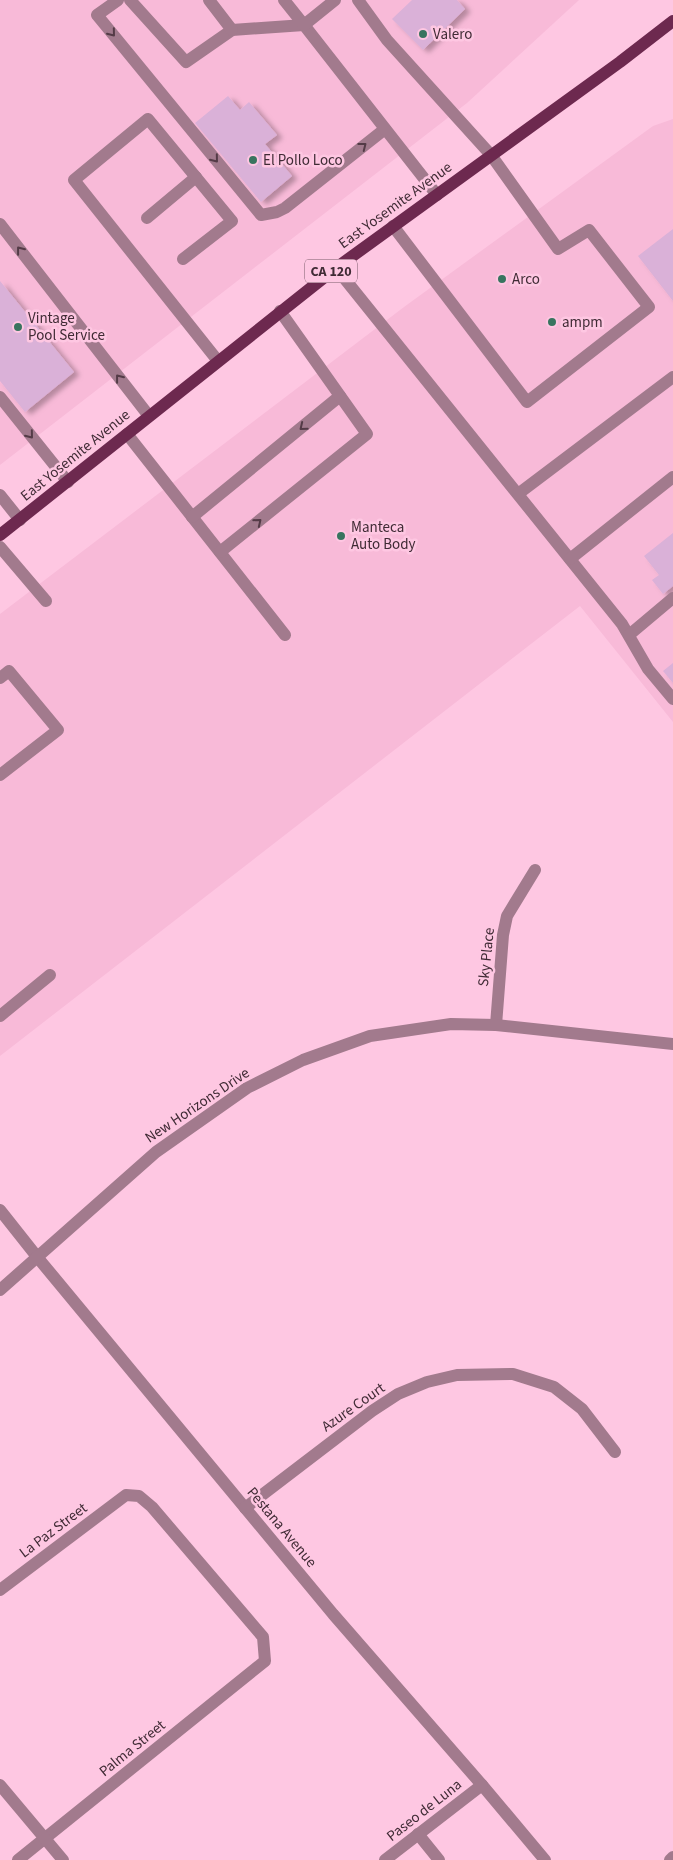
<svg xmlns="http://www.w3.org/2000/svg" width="673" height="1860" viewBox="0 0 673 1860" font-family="'Source Sans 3',sans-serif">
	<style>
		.built { fill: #f8bad8 }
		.building { fill: #dab1d8; filter: url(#shadow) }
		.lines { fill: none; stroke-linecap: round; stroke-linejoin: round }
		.minor { stroke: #a27a8d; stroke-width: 12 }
		.major { stroke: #6d294f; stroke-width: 12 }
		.oneway { stroke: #543b47 }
		.poi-dot { fill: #38745f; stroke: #fec7e2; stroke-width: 2 }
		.labels { text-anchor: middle; stroke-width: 5; stroke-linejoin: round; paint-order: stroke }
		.shield { fill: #fec7e2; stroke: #795a69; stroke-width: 1 }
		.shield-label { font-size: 14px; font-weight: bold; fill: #402b35 }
		.poi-label { font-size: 15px; fill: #402b35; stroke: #fec7e2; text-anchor: start }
		.street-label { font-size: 15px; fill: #402b35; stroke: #fec7e2 }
	</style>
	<defs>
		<filter id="shadow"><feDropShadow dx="5.5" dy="3" stdDeviation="2.5" flood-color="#0004"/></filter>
	</defs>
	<rect width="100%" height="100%" fill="#fec7e2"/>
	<g class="built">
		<path d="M0,0H579L467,103L0,465Z"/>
		<path d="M673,119V722L580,606L0,1056V614L404,307L653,126Z"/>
	</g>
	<g class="building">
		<path d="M412,0H457L465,9L423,50L392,19Z"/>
		<path d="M228,96L240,110L249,102L277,135L265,144L292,176L261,202L195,123Z"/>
		<path d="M673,229V301L638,256Z"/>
		<path d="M0,281L74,372L25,412L0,381Z"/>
		<path d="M673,533V586L663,594L652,580L659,575L644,556Z"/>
		<path d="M673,663V683L663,671Z"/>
	</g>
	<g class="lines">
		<g class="minor">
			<path d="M118,0L97,15L261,215L277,212L285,208L385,129"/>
			<path d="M130,0L186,62L232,30L304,25L437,195"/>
			<path d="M209,0L232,30"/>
			<path d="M284,0L304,25L335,0"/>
			<path d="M358,0L387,40L491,155L558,249L589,230L649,307L527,402L393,226"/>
			<path d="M147,218L196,177"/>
			<path d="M0,224L149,416"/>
			<path d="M183,259L232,221L148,119L74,180L218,361"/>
			<path d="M336,268L622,624L648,669L673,699"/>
			<path d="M0,397L68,482"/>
			<path d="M127,434L285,635"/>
			<path d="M518,494L673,377"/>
			<path d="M0,495L20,520"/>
			<path d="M192,517L340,396"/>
			<path d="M0,547L46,601"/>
			<path d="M220,552L367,434L280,311"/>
			<path d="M570,559L673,477"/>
			<path d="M629,635L673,598"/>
			<path d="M0,678L9,671L58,730L0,775"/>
			<path d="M0,1016L50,975"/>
			<path d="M496,1025L503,935L507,916L535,870"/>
			<path d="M0,1210L38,1258L333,1614L482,1785L545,1860"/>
			<path d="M0,1290L156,1152L247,1088L303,1060L370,1036L451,1024L496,1025L673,1044"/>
			<path d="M245,1508L372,1411L398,1394L427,1382L457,1375L513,1374L554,1387L582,1409L615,1452"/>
			<path d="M0,1590L126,1495L139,1496L152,1507L263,1637L265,1661L18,1860"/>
			<path d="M0,1785L63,1860"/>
			<path d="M418,1834L439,1860"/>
			<path d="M385,1860L482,1785"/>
			<path d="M670,1860L673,1857"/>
		</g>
		<path class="major" d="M0,535L336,268L620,62L673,21"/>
	</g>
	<defs><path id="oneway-chevron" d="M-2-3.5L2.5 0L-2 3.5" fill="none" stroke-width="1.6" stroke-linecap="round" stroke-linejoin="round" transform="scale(1.25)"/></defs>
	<g class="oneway">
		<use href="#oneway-chevron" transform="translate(112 33) rotate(51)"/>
		<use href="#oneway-chevron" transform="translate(363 146) rotate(-38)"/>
		<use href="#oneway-chevron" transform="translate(215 159) rotate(51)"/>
		<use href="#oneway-chevron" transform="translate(20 250) rotate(-128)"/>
		<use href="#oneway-chevron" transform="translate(119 378) rotate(-128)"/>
		<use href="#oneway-chevron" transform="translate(303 427) rotate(141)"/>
		<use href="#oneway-chevron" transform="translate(30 435) rotate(51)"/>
		<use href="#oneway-chevron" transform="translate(258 522) rotate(-39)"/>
	</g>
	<g class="poi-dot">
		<circle cx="423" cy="34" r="5"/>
		<circle cx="253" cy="160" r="5"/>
		<circle cx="502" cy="279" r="5"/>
		<circle cx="552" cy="322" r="5"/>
		<circle cx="18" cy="327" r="5"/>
		<circle cx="341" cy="536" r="5"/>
	</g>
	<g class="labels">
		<rect class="shield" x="305" y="259.5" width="52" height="23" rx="4"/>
		<g class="shield-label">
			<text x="331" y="276">CA 120</text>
		</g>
		<g class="poi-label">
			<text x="433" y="39">Valero</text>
			<text x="263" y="165">El Pollo Loco</text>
			<text x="512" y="284">Arco</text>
			<text x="28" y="323">Vintage<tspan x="28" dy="17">Pool Service</tspan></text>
			<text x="562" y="327">ampm</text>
			<text x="351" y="532">Manteca<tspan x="351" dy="17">Auto Body</tspan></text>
		</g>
		<g class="street-label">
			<text transform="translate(395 205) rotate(-36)" y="5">East Yosemite Avenue</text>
			<text transform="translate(75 455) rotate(-39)" y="5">East Yosemite Avenue</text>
			<text transform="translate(486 957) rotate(-84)" y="5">Sky Place</text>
			<text transform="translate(197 1105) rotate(-34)" y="5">New Horizons Drive</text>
			<text transform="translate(353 1407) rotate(-35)" y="5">Azure Court</text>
			<text transform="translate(282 1527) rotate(50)" y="5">Pestana Avenue</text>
			<text transform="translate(53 1530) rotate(-37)" y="5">La Paz Street</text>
			<text transform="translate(132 1748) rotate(-39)" y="5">Palma Street</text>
			<text transform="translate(424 1810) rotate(-38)" y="5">Paseo de Luna</text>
		</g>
	</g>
</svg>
